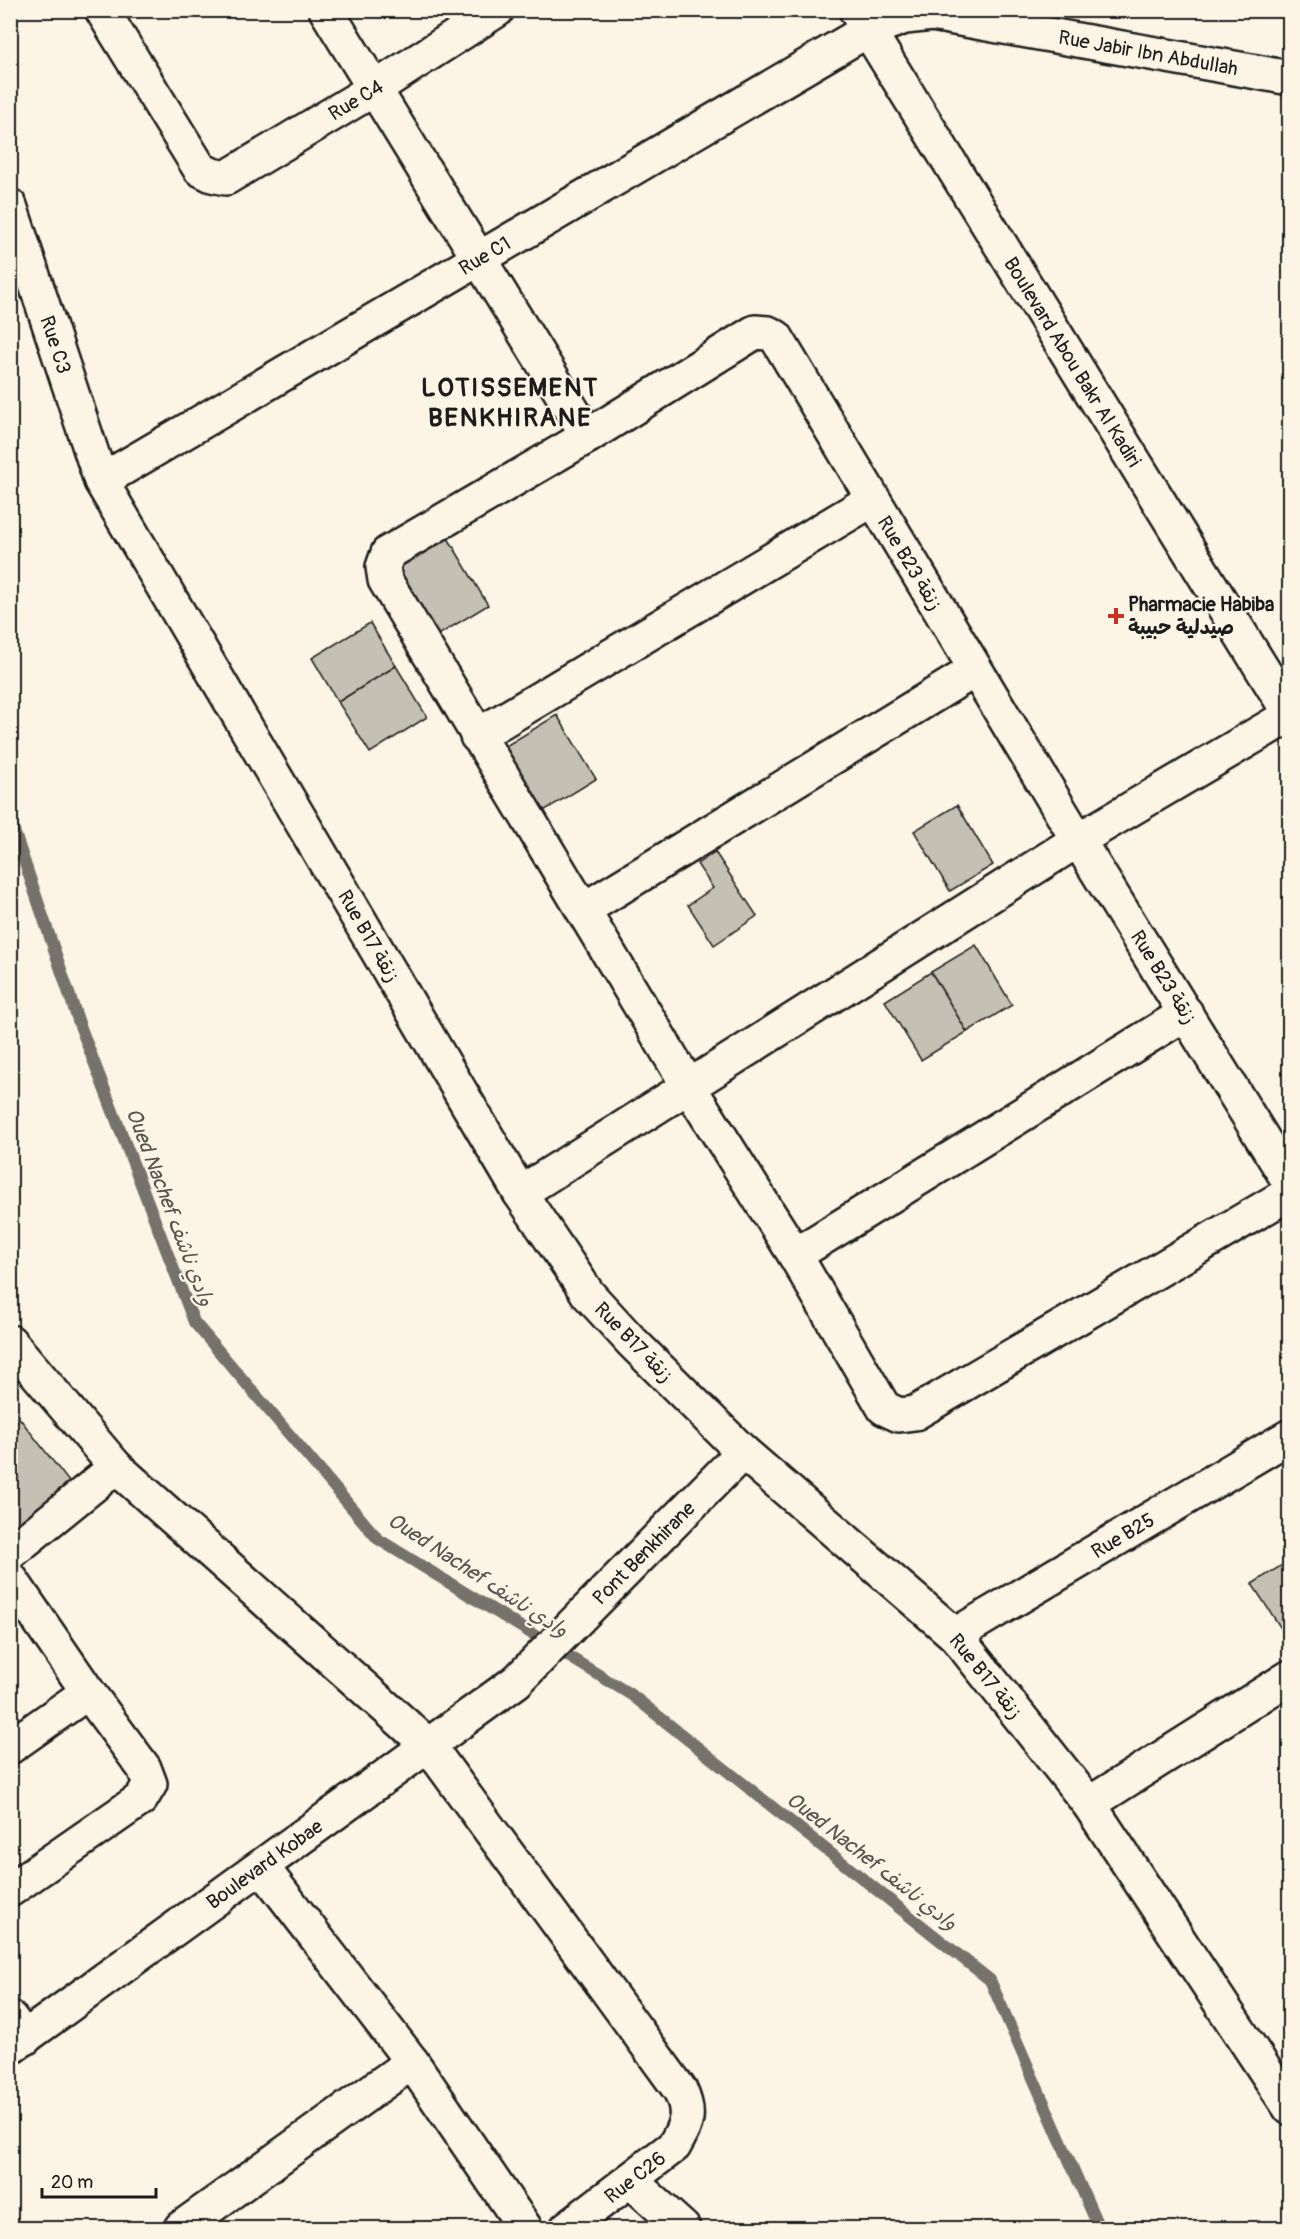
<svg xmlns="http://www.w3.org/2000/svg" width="1300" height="2239" viewBox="0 0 1300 2239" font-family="Pangolin,'Playpen Sans Arabic',sans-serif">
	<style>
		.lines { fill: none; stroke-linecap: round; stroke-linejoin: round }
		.stream { stroke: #75726c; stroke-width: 12 }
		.building { fill: #c4c0b3; stroke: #1c1c1c; stroke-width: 1.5 }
		.minor-casing { stroke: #1c1c1c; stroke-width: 38 }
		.major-casing { stroke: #1c1c1c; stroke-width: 38 }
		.minor { stroke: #fcf5e5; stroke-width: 33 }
		.major { stroke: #fcf5e5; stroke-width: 33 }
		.poi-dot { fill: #c8321e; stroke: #fcf5e5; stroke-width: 2 }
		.labels { text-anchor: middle; stroke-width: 4.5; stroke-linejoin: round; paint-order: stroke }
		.street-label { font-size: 20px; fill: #1c1c1c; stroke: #fcf5e5 }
		.poi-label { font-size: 20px; font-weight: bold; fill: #1c1c1c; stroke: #fcf5e5; text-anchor: start }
		.water-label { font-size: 21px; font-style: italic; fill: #575551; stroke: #fcf5e5 }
		.district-label { font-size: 26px; font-weight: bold; letter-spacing: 1.5px; fill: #1c1c1c; stroke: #fcf5e5 }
	</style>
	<rect width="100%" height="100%" fill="#fcf5e5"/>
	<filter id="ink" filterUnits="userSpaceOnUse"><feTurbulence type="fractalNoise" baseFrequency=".0167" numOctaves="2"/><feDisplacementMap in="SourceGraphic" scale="12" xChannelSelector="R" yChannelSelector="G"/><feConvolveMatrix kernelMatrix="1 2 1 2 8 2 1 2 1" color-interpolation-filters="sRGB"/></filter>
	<g filter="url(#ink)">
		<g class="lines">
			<path class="stream" d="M10,819L79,1023L194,1322L378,1539L633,1696L990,1980L1099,2228"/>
		</g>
		<g class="building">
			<path d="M448,538L488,605L435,637L395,570Z"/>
			<path d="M370,623L396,666L338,702L312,658Z"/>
			<path d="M396,666L427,717L370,753L338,702Z"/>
			<path d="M557,715L596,779L542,812L504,747Z"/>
			<path d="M957,805L993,865L950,891L914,831Z"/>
			<path d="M715,852L757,916L714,945L688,905L713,888L697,864Z"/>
			<path d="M976,945L1012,1005L967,1032L931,972Z"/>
			<path d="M931,972L967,1032L921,1060L885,1001Z"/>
			<path d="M10,1406L70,1483L10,1530Z"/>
			<path d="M1290,1560V1642L1252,1584Z"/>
		</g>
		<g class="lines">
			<g class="minor-casing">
				<g id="minor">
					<path id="s1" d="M102,10L200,169L212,175L226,178L374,89L497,10"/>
					<path d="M326,10L588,436"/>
					<path id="s2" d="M868,30L905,17L932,14L1290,78"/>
					<path id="s3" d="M10,206L101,481"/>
					<path d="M477,736L872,500"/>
					<path d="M583,910L975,670"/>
					<path d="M1290,1183L1078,840L776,337L768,333L755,332L588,436L388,553L383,567L385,580L689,1087L795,1255L884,1408L899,1415L915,1413L1290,1193"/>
					<path d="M520,1193L1078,840L1290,715"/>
					<path d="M795,1255L1186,1013"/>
					<path d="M10,1342L116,1467L428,1745L680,2090C691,2113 687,2124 674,2146L567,2228"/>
					<path d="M743,1452L955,1635L1089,1804L1290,2108"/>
					<path d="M10,1553L116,1467"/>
					<path d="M10,1578L88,1692L144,1768L150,1784L141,1799L10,1890"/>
					<path id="s4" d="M955,1635L1290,1436"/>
					<path d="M10,1747L88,1692"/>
					<path d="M1089,1804L1290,1677"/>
					<path d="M262,1867L412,2062L525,2228"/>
					<path d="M10,2018L25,2038"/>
					<path d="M631,2181L683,2228"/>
					<path d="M181,2228L412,2062"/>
				</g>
			</g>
			<g class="major-casing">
				<g id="major">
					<path id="s5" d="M857,12L1290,714"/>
					<path id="s6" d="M10,2048L517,1681L743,1452L632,1342L588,1294L520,1193L101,481L868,30"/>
				</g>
			</g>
			<use href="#minor" class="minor"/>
			<use href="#major" class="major"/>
		</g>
	</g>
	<path class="poi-dot" d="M1113 607h6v6h6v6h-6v6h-6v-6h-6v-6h6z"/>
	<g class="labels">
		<g class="street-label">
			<text dy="7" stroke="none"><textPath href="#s2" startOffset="286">Rue Jabir Ibn Abdullah</textPath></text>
			<text dy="7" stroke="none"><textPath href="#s1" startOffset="366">Rue C4</textPath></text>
			<text dy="7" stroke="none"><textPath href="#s6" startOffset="2562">Rue C1</textPath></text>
			<text dy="7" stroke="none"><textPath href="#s3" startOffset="146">Rue C3</textPath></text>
			<text dy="7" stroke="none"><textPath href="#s5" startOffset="411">Boulevard Abou Bakr Al Kadiri</textPath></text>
			<text transform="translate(910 563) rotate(59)" y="7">Rue B23 زنقة</text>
			<text transform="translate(369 936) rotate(60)" y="7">Rue B17 زنقة</text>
			<text transform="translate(1164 977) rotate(58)" y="7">Rue B23 زنقة</text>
			<text transform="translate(634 1342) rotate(46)" y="7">Rue B17 زنقة</text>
			<text dy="7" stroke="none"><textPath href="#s4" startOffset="195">Rue B25</textPath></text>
			<text dy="7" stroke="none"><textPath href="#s6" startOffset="806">Pont Benkhirane</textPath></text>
			<text transform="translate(986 1676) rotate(51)" y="7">Rue B17 زنقة</text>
			<text dy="7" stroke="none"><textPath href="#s6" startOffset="314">Boulevard Kobae</textPath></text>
			<text transform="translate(635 2177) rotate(-38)" y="7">Rue C26</text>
		</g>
		<g class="poi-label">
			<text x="1128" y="611">Pharmacie Habiba<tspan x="1128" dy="23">صيدلية حبيبة</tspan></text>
		</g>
		<g class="water-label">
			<text transform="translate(170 1207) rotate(69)" y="7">Oued Nachef وادي ناشف</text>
			<text transform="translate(478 1575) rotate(33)" y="7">Oued Nachef وادي ناشف</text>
			<text transform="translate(872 1861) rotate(38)" y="7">Oued Nachef وادي ناشف</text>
		</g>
		<g class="district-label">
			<text x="510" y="396">LOTISSEMENT<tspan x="510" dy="30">BENKHIRANE</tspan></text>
		</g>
	</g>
	<rect width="1300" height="2239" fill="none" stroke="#fcf5e5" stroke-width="36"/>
	<rect x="18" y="18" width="1264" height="2203" fill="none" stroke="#1c1c1c" stroke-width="2" filter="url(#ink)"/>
	<path d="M42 2188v9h114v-9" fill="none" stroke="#1c1c1c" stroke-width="3"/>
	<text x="51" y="2188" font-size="18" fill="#1c1c1c" stroke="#fcf5e5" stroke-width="4.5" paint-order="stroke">20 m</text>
</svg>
